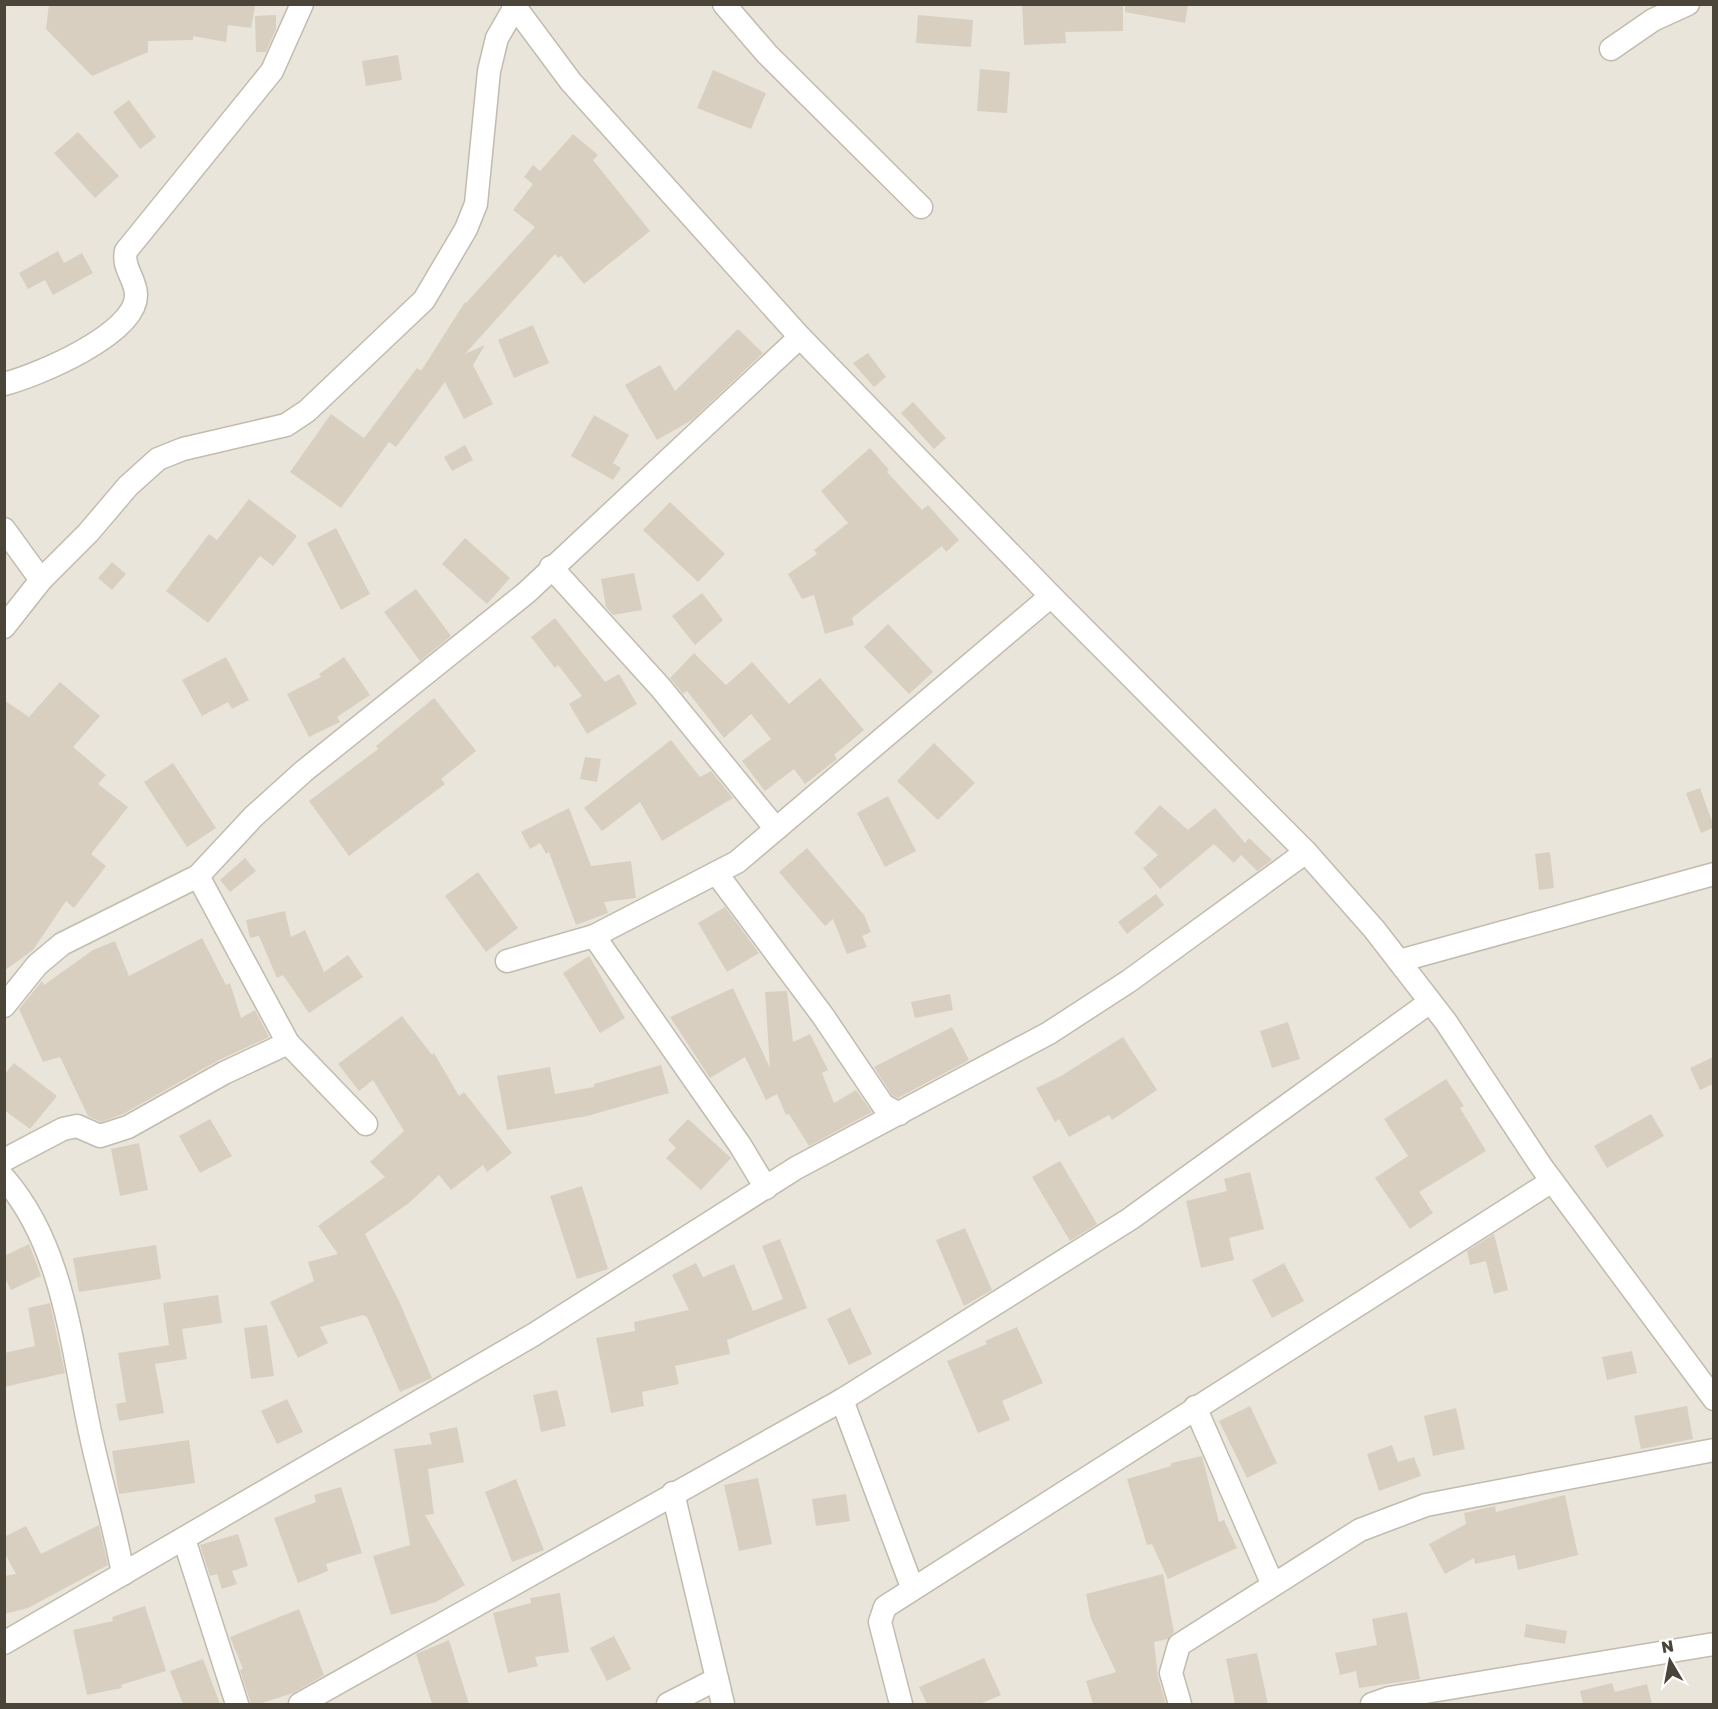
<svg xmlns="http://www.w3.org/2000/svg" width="1718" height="1709" viewBox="0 0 1718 1709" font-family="'Golos Text',sans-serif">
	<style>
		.residential { fill: #eae5da }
		.building { fill: #d8cfc1 }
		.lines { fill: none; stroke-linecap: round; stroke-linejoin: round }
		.minor-casing { stroke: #c2bbae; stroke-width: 25 }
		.minor { stroke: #fff; stroke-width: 22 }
	</style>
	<rect width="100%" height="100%" fill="#f6f3ec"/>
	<rect class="residential" x="5" y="5" width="1708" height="1699"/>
	<g class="building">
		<path d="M49,4H245L255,6L251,28L228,25L226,42L193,36V40L148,41V52L92,76L46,29Z"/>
		<path d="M1022,4H1123V31L1065,32L1066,43L1024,45Z"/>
		<path d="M1125,4H1188L1185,23L1125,12Z"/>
		<path d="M276,15V29L266,52H256L255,16Z"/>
		<path d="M918,15L973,20L971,47L916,43Z"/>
		<path d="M398,55L402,80L366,86L362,61Z"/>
		<path d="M980,69L1010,72L1007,113L977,111Z"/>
		<path d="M713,70L766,93L751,129L697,108Z"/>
		<path d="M129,100L156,137L140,149L113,112Z"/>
		<path d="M78,132L119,176L95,198L54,153Z"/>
		<path d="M573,134L598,155L593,160L650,231L584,284L561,256L558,258L555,254L465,354L485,345L473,365L493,404L464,419L445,382L396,447L389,442L341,508L290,472L331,414L364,438L417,368L421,371L465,302L466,303L535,227L513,210L533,184L524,177L533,165L540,171Z"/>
		<path d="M58,251L64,263L82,253L93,273L53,295L45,280L28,289L19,273Z"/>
		<path d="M533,325L549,363L514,378L498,340Z"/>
		<path d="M738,329L763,353L692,420L657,440L625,385L660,365L675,391Z"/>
		<path d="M868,353L886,377L874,387L853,363Z"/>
		<path d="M913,402L946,438L934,449L901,413Z"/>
		<path d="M594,415L629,435L613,463L621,468L613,480L571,456Z"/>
		<path d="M465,445L473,460L452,471L444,457Z"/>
		<path d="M870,448L889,470L887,472L922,510L928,505L959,540L946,552L942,546L852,618L854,625L825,634L814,595L802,599L788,574L817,554L814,550L848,523L821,491Z"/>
		<path d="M249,499L297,536L273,566L260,556L208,623L166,591L209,534L217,540Z"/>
		<path d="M670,502L725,554L698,582L643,530Z"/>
		<path d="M336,528L370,594L341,610L307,543Z"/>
		<path d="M465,538L510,578L487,604L442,564Z"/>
		<path d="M112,562L126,574L112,590L98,578Z"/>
		<path d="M634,573L642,610L613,615L606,607L601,579Z"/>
		<path d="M416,589L451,636L420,661L384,612Z"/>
		<path d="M702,593L723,620L695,645L672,616Z"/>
		<path d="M555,618L605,682L619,674L637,704L587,734L569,704L582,696L558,665L555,668L531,637Z"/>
		<path d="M888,624L933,672L909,694L864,647Z"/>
		<path d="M694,653L726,685L752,662L789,704L820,678L864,730L834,755L837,759L805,784L794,769L765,791L742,761L771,739L751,714L724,738L687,691L683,694L670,678Z"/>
		<path d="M226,657L249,700L232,709L228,702L202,716L182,680Z"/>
		<path d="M344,657L370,695L337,717L340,722L309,737L287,694L321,677L319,674Z"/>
		<path d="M60,682L100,716L73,747L106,775L98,784L128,807L91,854L106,866L74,908L66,901L33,950L4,971V700L29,717Z"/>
		<path d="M434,698L476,751L441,779L445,784L349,856L309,801L378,749L376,746Z"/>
		<path d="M671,740L700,777L711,771L733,798L662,841L640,802L602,831L584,808Z"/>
		<path d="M934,743L975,783L938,820L897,781Z"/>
		<path d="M585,757L601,759L597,782L580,779Z"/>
		<path d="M173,763L216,828L187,847L144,782Z"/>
		<path d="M1700,788L1713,824V828L1701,833L1686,793Z"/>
		<path d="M888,796L916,851L885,867L857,813Z"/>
		<path d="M1160,805L1188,830L1215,808L1245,843L1249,838L1272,860L1257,871L1241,855L1234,863L1214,844L1160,889L1143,868L1158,855L1134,833Z"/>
		<path d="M569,808L591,866L631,861L636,898L604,902L608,913L576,925L549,852L546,854L540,843L530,849L521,832Z"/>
		<path d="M807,848L864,915L871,932L862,936L867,947L847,954L833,919L825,926L779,872Z"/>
		<path d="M1550,852L1554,888L1539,890L1535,854Z"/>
		<path d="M245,858L256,871L230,892L220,880Z"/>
		<path d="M478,872L518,928L486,952L445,896Z"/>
		<path d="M1156,894L1164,905L1127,934L1118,922Z"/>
		<path d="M725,907L759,953L727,972L698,923Z"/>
		<path d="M285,911L291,937L305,930L324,972L348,955L363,977L309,1013L283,975L277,978L259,936L250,938L246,920Z"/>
		<path d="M202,938L226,985L230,983L241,1018L255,1010L269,1037L217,1061L123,1114L101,1122L88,1116L60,1057L43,1062L19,1009L42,981L44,985L93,950L115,941L129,976Z"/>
		<path d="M589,956L625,1018L600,1033L563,973Z"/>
		<path d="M733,988L770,1068L765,992L787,991L793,1042L810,1034L828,1070L822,1073L834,1103L856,1090L872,1112L809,1146L789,1114L786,1115L777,1094L766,1100L745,1057L710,1078L670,1017Z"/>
		<path d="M950,994L953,1010L915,1018L911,1002Z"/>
		<path d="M402,1016L432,1055L434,1053L459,1096L464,1092L512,1153L487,1172L483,1165L451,1190L439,1175L409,1203L365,1234L399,1301L432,1378L400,1392L367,1317L363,1315L320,1327L328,1343L298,1358L270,1302L314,1281L308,1262L338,1254L318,1226L385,1177L370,1162L404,1131L373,1080L359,1091L338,1064Z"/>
		<path d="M1288,1022L1300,1059L1272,1068L1260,1031Z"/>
		<path d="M952,1027L969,1060L898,1098L892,1095L874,1067Z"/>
		<path d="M1123,1037L1157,1090L1112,1120L1109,1115L1069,1137L1059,1119L1055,1122L1036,1088L1061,1076Z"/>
		<path d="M1713,1057V1084L1700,1090L1690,1068Z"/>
		<path d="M14,1063L57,1096L30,1129L4,1110V1075Z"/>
		<path d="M661,1065L669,1093L587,1116L507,1130L497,1076L550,1067L555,1094L594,1087V1084Z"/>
		<path d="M1446,1079L1464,1106L1460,1108L1486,1151L1419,1192L1433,1213L1410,1229L1375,1178L1408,1156L1384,1119Z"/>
		<path d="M1651,1114L1664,1136L1607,1168L1594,1146Z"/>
		<path d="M210,1119L232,1156L200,1173L179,1136Z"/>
		<path d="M688,1119L731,1158L701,1190L666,1158L676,1148L668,1140Z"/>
		<path d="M139,1143L148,1190L120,1196L111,1149Z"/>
		<path d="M1060,1161L1097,1224L1070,1241L1032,1177Z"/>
		<path d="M1250,1172L1264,1229L1229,1238L1234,1260L1201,1268L1186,1201L1227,1191L1224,1179Z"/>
		<path d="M582,1186L608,1269L577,1279L550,1196Z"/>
		<path d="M965,1228L992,1290L964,1306L936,1240Z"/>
		<path d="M1494,1234L1508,1290L1494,1294L1486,1261L1470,1265L1467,1251Z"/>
		<path d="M780,1239L807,1308L727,1340L730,1354L675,1366L679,1384L642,1392L644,1406L611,1413L596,1338L635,1331L634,1322L689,1310L672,1275L696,1263L703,1277L734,1264L753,1311L783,1299L762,1246Z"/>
		<path d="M29,1244L41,1276L11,1290L4,1276V1256Z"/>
		<path d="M156,1245L161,1279L79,1292L73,1258Z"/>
		<path d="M1284,1263L1304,1301L1272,1318L1252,1280Z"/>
		<path d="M218,1295L222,1323L182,1329L187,1359L155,1364L164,1413L119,1421L116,1404L126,1402L118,1353L169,1345L163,1303Z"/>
		<path d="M50,1303L65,1373L4,1387V1353L35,1346L28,1308Z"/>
		<path d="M850,1308L872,1354L849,1365L827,1319Z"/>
		<path d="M267,1325L274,1376L251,1379L244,1328Z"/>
		<path d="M1017,1327L1043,1383L1002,1401L1010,1420L978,1433L947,1361L987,1344L985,1341Z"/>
		<path d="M1632,1351L1637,1373L1607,1380L1602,1357Z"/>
		<path d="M557,1390L566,1426L541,1432L533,1395Z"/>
		<path d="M287,1399L303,1432L277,1444L261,1411Z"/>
		<path d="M1250,1406L1277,1463L1247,1478L1219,1421Z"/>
		<path d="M1687,1406L1693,1439L1641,1449L1634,1416Z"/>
		<path d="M1456,1408L1465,1449L1433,1456L1424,1416Z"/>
		<path d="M457,1427L464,1462L428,1469L434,1514L425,1515L465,1585L436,1602L391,1615L373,1556L410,1545L394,1449L432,1444L429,1433Z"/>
		<path d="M189,1440L195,1483L119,1494L112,1451Z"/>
		<path d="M1392,1445L1398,1462L1414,1457L1421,1476L1379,1491L1367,1454Z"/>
		<path d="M1202,1456L1219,1522L1224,1520L1237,1548L1168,1579L1152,1544L1147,1545L1127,1479L1171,1466V1463Z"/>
		<path d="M758,1478L772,1544L739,1551L724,1485Z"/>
		<path d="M516,1479L544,1550L512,1562L485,1492Z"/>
		<path d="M341,1487L362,1553L326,1564L328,1571L298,1583L274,1518L316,1502L314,1495Z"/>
		<path d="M846,1494L850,1521L816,1526L812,1499Z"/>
		<path d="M1565,1495L1578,1555L1518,1570L1515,1555L1475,1564L1474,1558L1445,1574L1429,1544L1466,1524L1464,1513L1495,1506L1496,1512Z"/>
		<path d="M99,1525L108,1565L28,1608L4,1614V1576L16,1574L4,1552V1537L26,1526L41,1554Z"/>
		<path d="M238,1534L248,1566L232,1571L237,1584L222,1589L217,1574L210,1576L200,1545Z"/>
		<path d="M1163,1574L1174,1632L1168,1639L1154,1642L1158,1677L1166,1704H1093L1086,1681L1116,1672L1091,1619L1086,1594Z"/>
		<path d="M560,1593L569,1652L535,1657L538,1666L508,1673L493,1613L531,1603L530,1598Z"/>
		<path d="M145,1606L166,1671L121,1685L122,1688L87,1695L73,1630L113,1621L112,1617Z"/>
		<path d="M299,1609L324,1675L293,1693L259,1704H251L240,1670L243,1669L230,1637Z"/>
		<path d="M1407,1612L1420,1679L1359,1688L1356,1671L1340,1675L1335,1653L1377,1645L1372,1619Z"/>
		<path d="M1526,1624L1567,1631L1565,1644L1524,1637Z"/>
		<path d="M614,1636L631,1669L607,1681L590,1648Z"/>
		<path d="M449,1640L469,1704H432L416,1654Z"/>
		<path d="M1257,1653L1268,1704H1235L1226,1659Z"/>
		<path d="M984,1658L1001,1695L980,1704H927L919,1687Z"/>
		<path d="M203,1659L220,1704H183L170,1671Z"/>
		<path d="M1612,1683L1615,1692L1647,1684L1652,1704H1583L1580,1691Z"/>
	</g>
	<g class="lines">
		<g class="minor-casing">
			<g id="minor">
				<path d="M513,4L571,82L800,337L1051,596L1306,852L1374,929L1446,1022L1541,1166L1714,1399"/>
				<path d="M724,4L767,54L921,207"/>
				<path d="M1611,49L1653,20L1688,4"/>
				<path d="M4,384C36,376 137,334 136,295C136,279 122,268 126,251L272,71L302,4"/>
				<path d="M4,529L41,580"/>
				<path d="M551,567L660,687L776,829"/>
				<path d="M4,627L41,580L88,533L128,486L158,459L183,449L286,425L307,411L424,300L466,229L476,204L489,71L497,38L515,7"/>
				<path d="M717,874L823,1016L883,1105L899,1114"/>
				<path d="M198,876L288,1043L366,1124"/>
				<path d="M594,936L740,1145L766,1188"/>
				<path d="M507,961L594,936L737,862L1051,596"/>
				<path d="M1399,961L1714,874"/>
				<path d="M4,1006L37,965L62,944L198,876L254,816L304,771L526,593L800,337"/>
				<path d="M4,1160L63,1129L77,1126L100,1136L128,1127L224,1073L288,1043"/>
				<path d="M4,1178C62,1244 71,1341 88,1422C98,1473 114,1523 123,1574"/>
				<path d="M842,1400L912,1587"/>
				<path d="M1195,1407L1273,1585"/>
				<path d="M673,1493L723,1704"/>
				<path d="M184,1539L237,1704"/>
				<path d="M4,1643L533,1335L796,1168L1049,1033L1129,981L1306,852"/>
				<path d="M300,1704L842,1400L1130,1219L1430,1002"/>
				<path d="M668,1704L717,1679"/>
				<path d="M901,1704L880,1622L885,1607L1552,1181"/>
				<path d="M1180,1704L1171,1673L1179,1645L1360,1530L1426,1505L1714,1450"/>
				<path d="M1372,1704L1389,1698L1714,1644"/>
			</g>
		</g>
		<use href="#minor" class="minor"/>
	</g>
	<rect width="1718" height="1709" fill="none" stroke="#4b4439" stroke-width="12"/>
	<g transform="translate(1670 1661) rotate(350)" stroke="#ffffff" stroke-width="4.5" paint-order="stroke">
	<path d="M0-4.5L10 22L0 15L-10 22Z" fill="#4b4439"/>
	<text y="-9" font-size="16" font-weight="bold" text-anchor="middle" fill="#4b4439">N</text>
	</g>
</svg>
